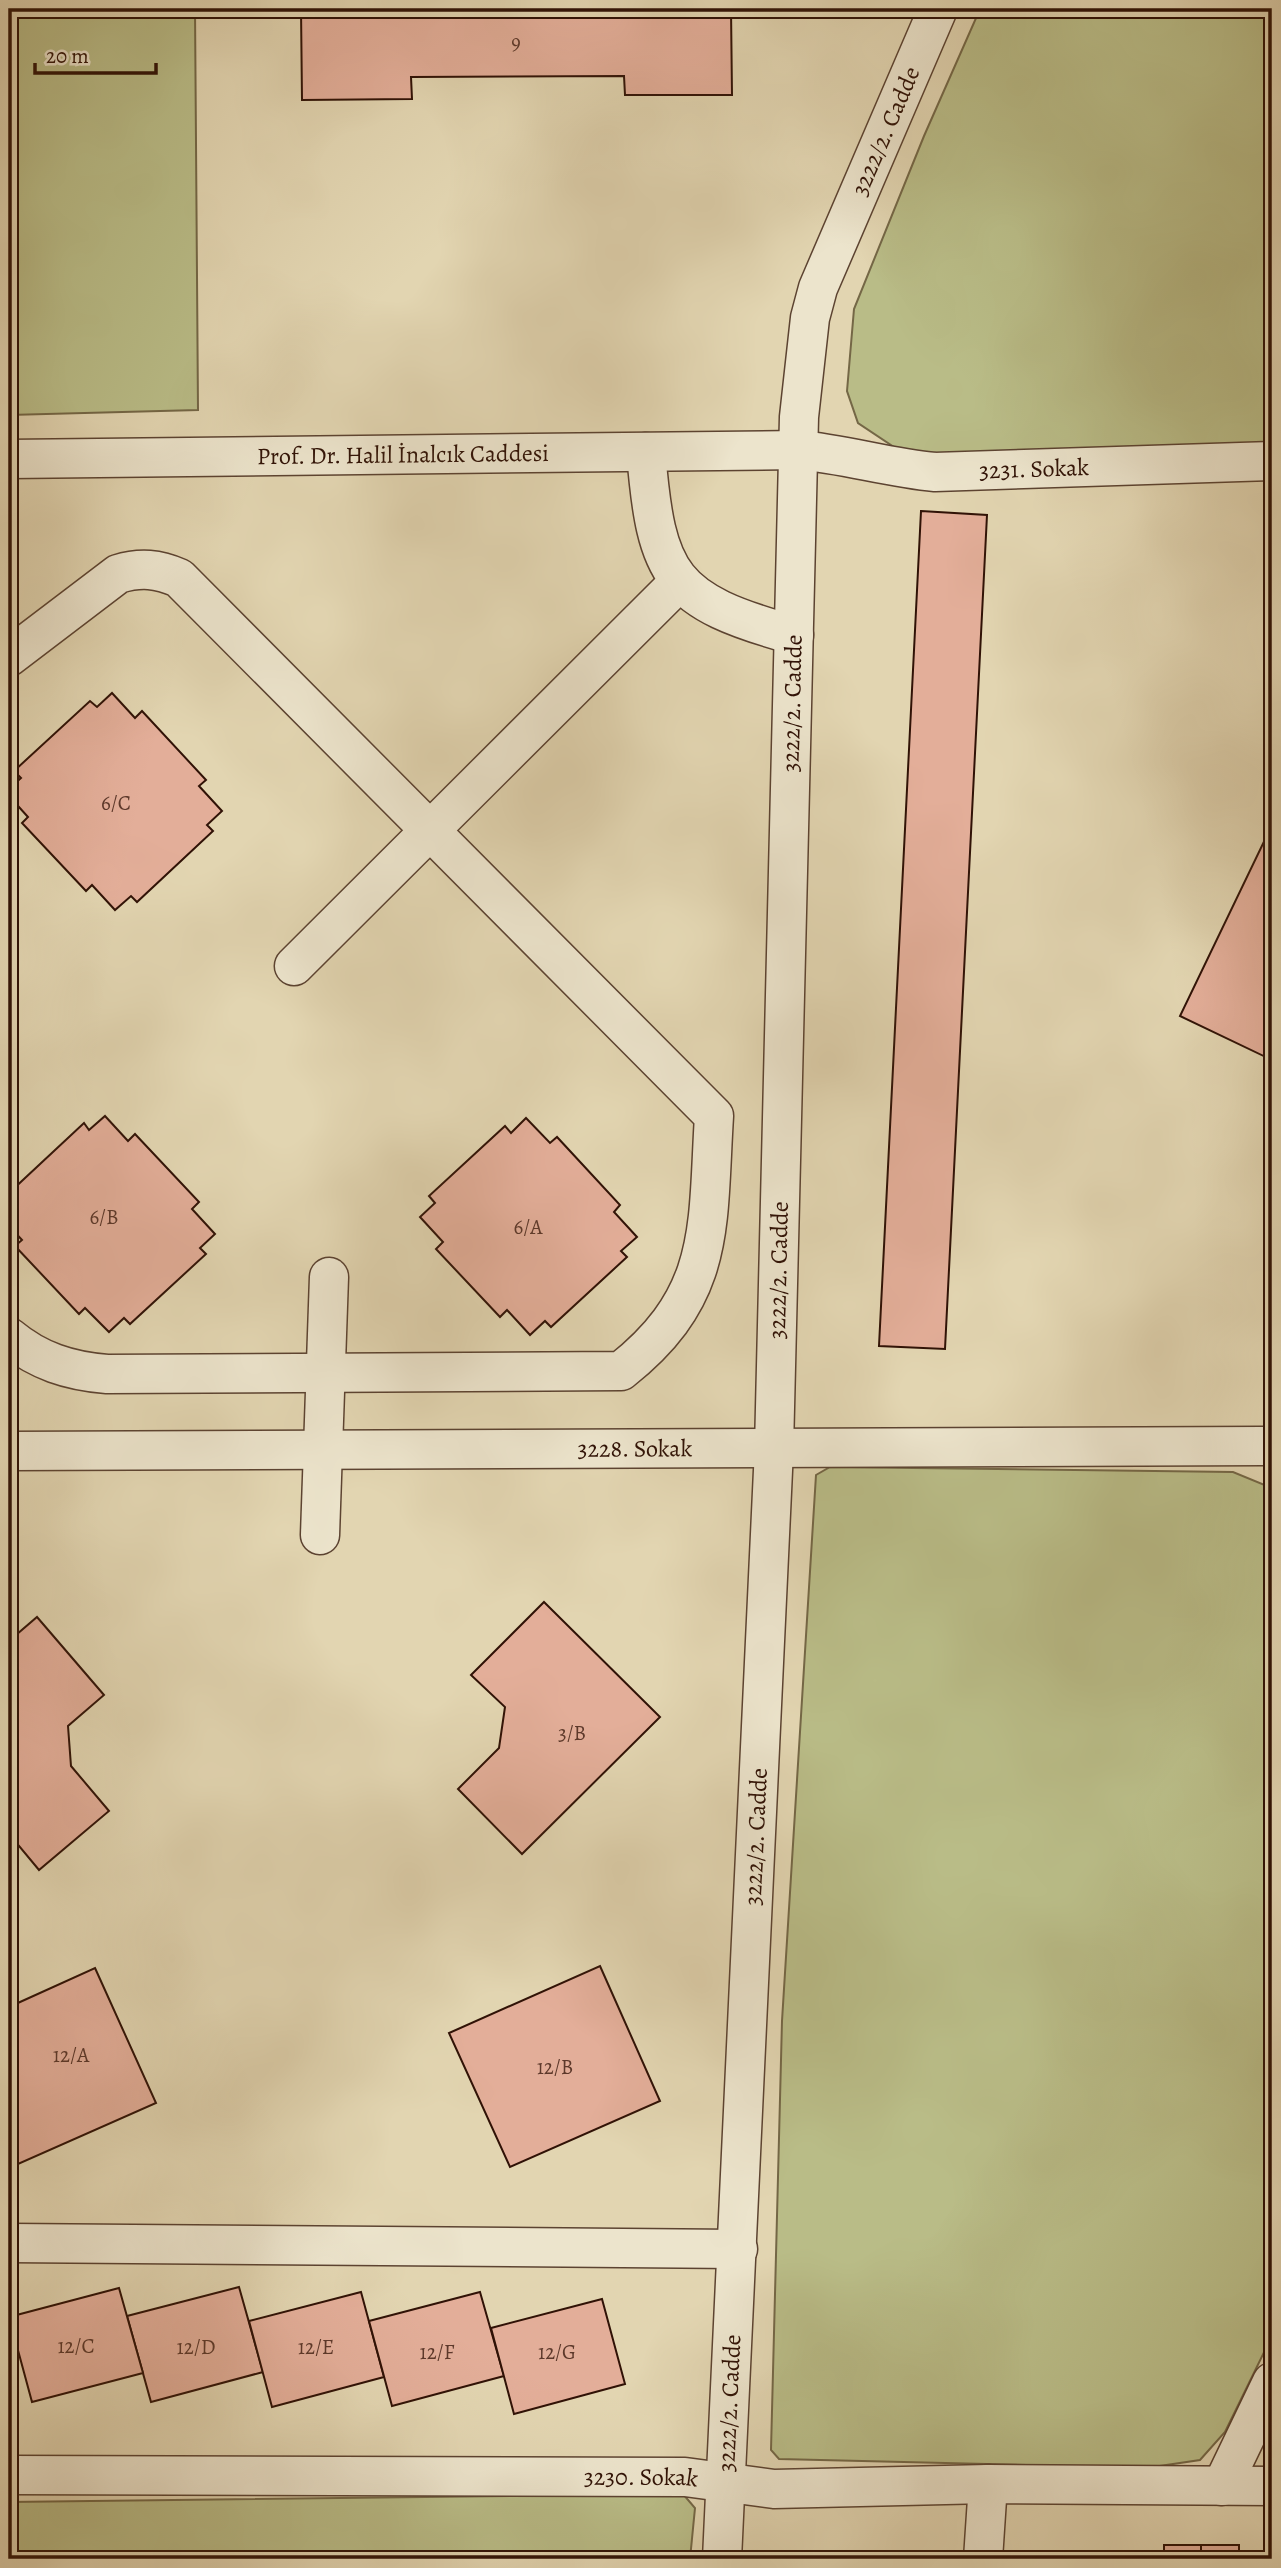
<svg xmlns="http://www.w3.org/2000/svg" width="1281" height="2568" viewBox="0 0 1281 2568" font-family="Alegreya,serif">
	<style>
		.grass { fill: #b9bc87; stroke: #746746; stroke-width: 2 }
		.building { fill: #e3ae99; stroke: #301206; stroke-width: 2 }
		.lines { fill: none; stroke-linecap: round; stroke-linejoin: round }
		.minor-casing { stroke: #5c4331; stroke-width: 41 }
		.minor { stroke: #ece4cc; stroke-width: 38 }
		.labels { text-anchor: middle; stroke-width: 6; stroke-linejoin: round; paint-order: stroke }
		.number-label { font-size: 21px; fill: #5d392b }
		.street-label { font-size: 24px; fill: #301206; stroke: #ece4cc }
	</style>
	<rect width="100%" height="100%" fill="#e2d5b1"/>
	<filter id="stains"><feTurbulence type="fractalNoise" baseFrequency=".00286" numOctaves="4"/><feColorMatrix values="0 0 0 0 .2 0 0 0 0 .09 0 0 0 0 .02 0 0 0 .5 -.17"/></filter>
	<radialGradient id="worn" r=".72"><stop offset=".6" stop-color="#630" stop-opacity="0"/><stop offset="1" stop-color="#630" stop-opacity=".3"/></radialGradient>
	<g class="grass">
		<path d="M9,9H195L198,410L9,415Z"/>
		<path d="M980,9H1272V449L909,457L858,423L847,391L854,309L924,136Z"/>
		<path d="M830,1467L1233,1472L1272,1488V2336L1225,2432L1200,2460L1146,2468L779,2459L771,2450L782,2021L816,1475Z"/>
		<path d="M683,2494L695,2508L690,2559H9V2502Z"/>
	</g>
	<g class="building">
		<path d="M301,9H731L732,95H625L624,76L411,77L412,99L302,100Z"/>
		<path d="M921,511L987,515L945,1349L879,1346Z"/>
		<path d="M112,693L135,718L142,711L206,780L199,786L222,811L207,825L213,831L137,902L131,896L115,910L92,885L86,891L22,823L28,817L9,796V789L21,778L14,771L90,701L97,707Z"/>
		<path d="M1272,825V1060L1180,1016Z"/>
		<path d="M105,1116L128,1141L135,1134L199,1202L192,1209L215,1234L200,1248L206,1254L130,1324L124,1318L109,1332L85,1308L79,1314L15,1246L22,1240L9,1226V1205L13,1200L9,1193L84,1123L89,1130Z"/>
		<path d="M526,1118L550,1143L557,1137L620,1205L614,1212L637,1237L621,1251L627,1257L551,1327L545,1321L530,1335L507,1310L500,1317L436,1249L443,1242L420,1217L435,1203L429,1196L505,1126L511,1133Z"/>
		<path d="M544,1602L660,1717L522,1854L458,1789L499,1748L505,1707L471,1675Z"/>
		<path d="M37,1617L104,1695L68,1726L71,1766L109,1811L39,1870L9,1834V1641Z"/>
		<path d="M600,1966L660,2101L510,2167L449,2033Z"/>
		<path d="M95,1968L156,2103L9,2168V2007Z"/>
		<path d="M239,2287L263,2372L151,2402L127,2316Z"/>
		<path d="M119,2288L143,2373L32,2402L9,2317Z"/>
		<path d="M361,2292L384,2377L272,2407L249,2321Z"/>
		<path d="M480,2292L504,2376L392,2406L369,2321Z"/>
		<path d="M602,2299L625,2384L514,2414L491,2328Z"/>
		<rect x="1164" y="2545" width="37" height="14"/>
		<rect x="1201" y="2545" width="38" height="14"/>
	</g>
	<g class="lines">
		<g class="minor-casing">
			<g id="minor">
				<path d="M646,452C656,577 671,601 794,635"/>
				<path id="s1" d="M9,459L798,450C845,454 889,468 935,472L1272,461"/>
				<path d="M9,657L118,574C141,567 158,569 179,578L714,1116C707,1227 717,1295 621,1371L107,1374C69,1371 38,1361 9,1337"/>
				<path d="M294,966L679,582"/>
				<path id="s2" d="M9,1451L1264,1446"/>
				<path d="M320,1535L329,1277"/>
				<path d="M9,2243L738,2249"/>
				<path id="s3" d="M9,2475L685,2477L774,2489L988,2484L1272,2486"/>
				<path d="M1222,2486L1272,2382"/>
				<path id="s4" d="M722,2559L774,1449L799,417L810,318L818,288L938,9"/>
				<path d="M983,2559L988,2484"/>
			</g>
		</g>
		<use href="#minor" class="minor"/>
	</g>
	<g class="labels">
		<g class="number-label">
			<text x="516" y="49">9</text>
			<text x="116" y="810">6/C</text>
			<text x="104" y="1224">6/B</text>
			<text x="528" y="1234">6/A</text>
			<text x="572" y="1740">3/B</text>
			<text x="71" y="2062">12/A</text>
			<text x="555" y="2074">12/B</text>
			<text x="76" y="2353">12/C</text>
			<text x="196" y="2354">12/D</text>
			<text x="316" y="2354">12/E</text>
			<text x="437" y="2359">12/F</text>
			<text x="557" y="2359">12/G</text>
		</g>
		<g class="street-label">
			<text dy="8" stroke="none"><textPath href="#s4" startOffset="2445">3222/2. Cadde</textPath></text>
			<text dy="8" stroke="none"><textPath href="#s1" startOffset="394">Prof. Dr. Halil İnalcık Caddesi</textPath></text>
			<text dy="8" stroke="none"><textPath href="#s1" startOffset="1027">3231. Sokak</textPath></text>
			<text dy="8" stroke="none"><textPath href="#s4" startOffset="1857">3222/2. Cadde</textPath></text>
			<text dy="8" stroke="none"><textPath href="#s4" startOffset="1290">3222/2. Cadde</textPath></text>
			<text dy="8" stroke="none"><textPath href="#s2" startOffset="626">3228. Sokak</textPath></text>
			<text dy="8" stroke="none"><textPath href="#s4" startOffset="723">3222/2. Cadde</textPath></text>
			<text dy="8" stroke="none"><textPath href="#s4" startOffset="156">3222/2. Cadde</textPath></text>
			<text dy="8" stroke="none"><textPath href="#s3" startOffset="632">3230. Sokak</textPath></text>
		</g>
	</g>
	<rect width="1281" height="2568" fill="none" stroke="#e2d5b1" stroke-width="35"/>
	<rect x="10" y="10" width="1260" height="2547" fill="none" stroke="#301206" stroke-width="3.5"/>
	<rect x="18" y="18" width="1246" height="2533" fill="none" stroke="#301206" stroke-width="2"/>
	<path d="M35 63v10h121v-10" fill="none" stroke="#301206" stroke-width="3.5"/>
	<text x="46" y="63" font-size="21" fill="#301206" stroke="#ece4cc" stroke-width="5" paint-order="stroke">20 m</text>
	<rect width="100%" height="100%" filter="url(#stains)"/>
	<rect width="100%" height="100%" fill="url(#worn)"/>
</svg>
